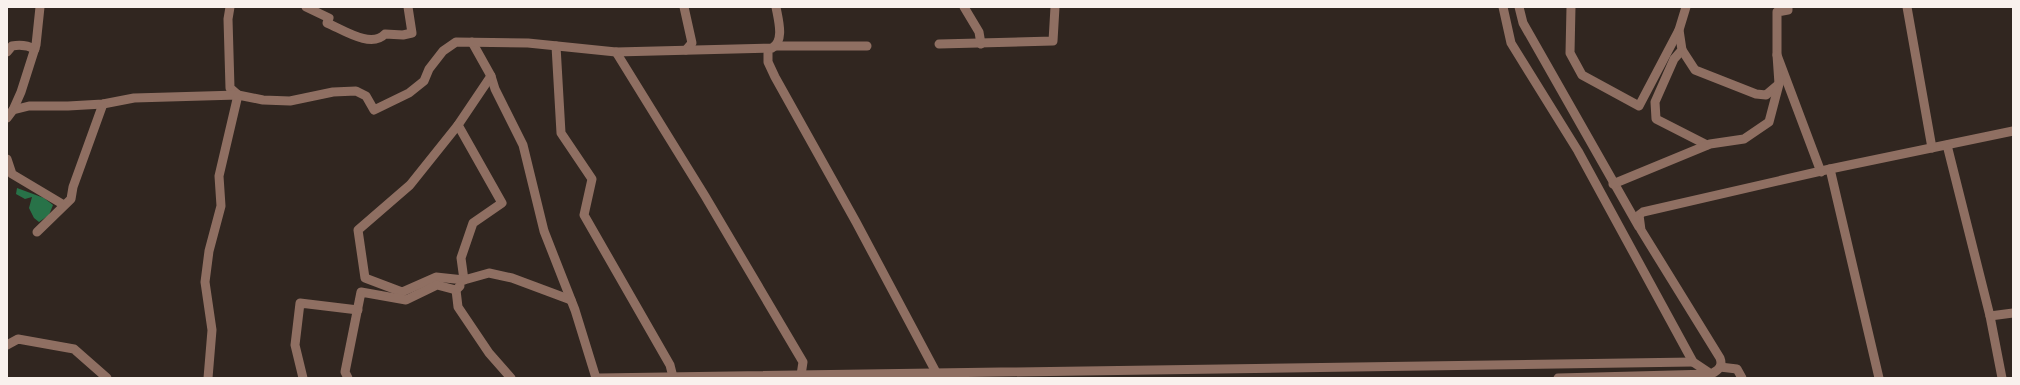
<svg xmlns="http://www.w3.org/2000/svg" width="2020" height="385" viewBox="0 0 2020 385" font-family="'Noto Sans',sans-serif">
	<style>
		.forest { fill: #287248 }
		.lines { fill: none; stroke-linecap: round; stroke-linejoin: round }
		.minor { stroke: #8f6f62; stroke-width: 9 }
	</style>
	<rect width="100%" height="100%" fill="#312620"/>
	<path class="forest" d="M17,188L44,198L53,205L49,215L39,222L34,218L29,208L32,197L25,199L16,194Z"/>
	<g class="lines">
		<g class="minor">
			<path d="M230,7L228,19L230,88L238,95"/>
			<path d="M306,7L329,18L327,23C342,29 371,49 385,34L403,35L412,33L408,7"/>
			<path d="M684,7L692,43L686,50"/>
			<path d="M964,7L979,32L981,44"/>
			<path d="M1503,7L1511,43L1578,151L1693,362L1711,374C1719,370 1723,366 1720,358L1641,230L1639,215L1643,212L1830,169L2013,131"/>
			<path d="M1519,7L1523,23L1639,227"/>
			<path d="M1571,7L1570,53L1582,75L1639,106L1679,30"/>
			<path d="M1686,7L1679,30L1682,50L1674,59L1655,102L1656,119L1707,145"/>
			<path d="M1788,7V10L1777,12V55L1821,172"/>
			<path d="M1907,7L1932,148"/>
			<path d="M472,42L491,76L495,89L523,145L544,231L575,310L596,378"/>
			<path d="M939,44L1053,41L1055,7"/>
			<path d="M556,46L561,133L592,179L584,215L670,365L673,377"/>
			<path d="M776,46H867"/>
			<path d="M768,49V62L775,77L856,222L937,374"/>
			<path d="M1682,50L1695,70L1756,94L1766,95L1779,84"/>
			<path d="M7,52L12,46C21,44 27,45 35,49"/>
			<path d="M616,52L705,196L803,362L801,375"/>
			<path d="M491,76L458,125L502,203L473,223L461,258L464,280L489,273L512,278L571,300"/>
			<path d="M13,110L21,92L36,45L40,7"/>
			<path d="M7,118L13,110L29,106H68L103,104L134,98L238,95L263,100L290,101L333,92L356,91L366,96L374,110L409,93L424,81L429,69L443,51L456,42L528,43L616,52L772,48C785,41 778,19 776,7"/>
			<path d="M458,125L410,185L358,230L365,278L402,292L436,277L464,280"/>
			<path d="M1947,145L1990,316L2002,378"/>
			<path d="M7,159L12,174L64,205"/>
			<path d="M1830,169L1879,378"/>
			<path d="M1613,184L1710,144L1744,139L1769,122L1779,84L1777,55"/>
			<path d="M37,232L71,199L73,187L103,104"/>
			<path d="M460,286L456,290L458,307L489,353L511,378"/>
			<path d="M1990,316L2013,313"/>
			<path d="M7,345L18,339L74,349L107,378"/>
			<path d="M1720,367L1737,369L1742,378"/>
			<path d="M208,378L212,330L205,282L209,251L221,206L219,176L238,95"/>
			<path d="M303,378L295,345L300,303L358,310"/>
			<path d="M348,378L345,372L361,292L406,300L437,285L456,290"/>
			<path d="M599,378L1693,362"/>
			<path d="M1558,378L1711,374"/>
		</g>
	</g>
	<rect width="2020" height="385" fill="none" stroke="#f9f1ed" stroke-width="16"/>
</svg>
